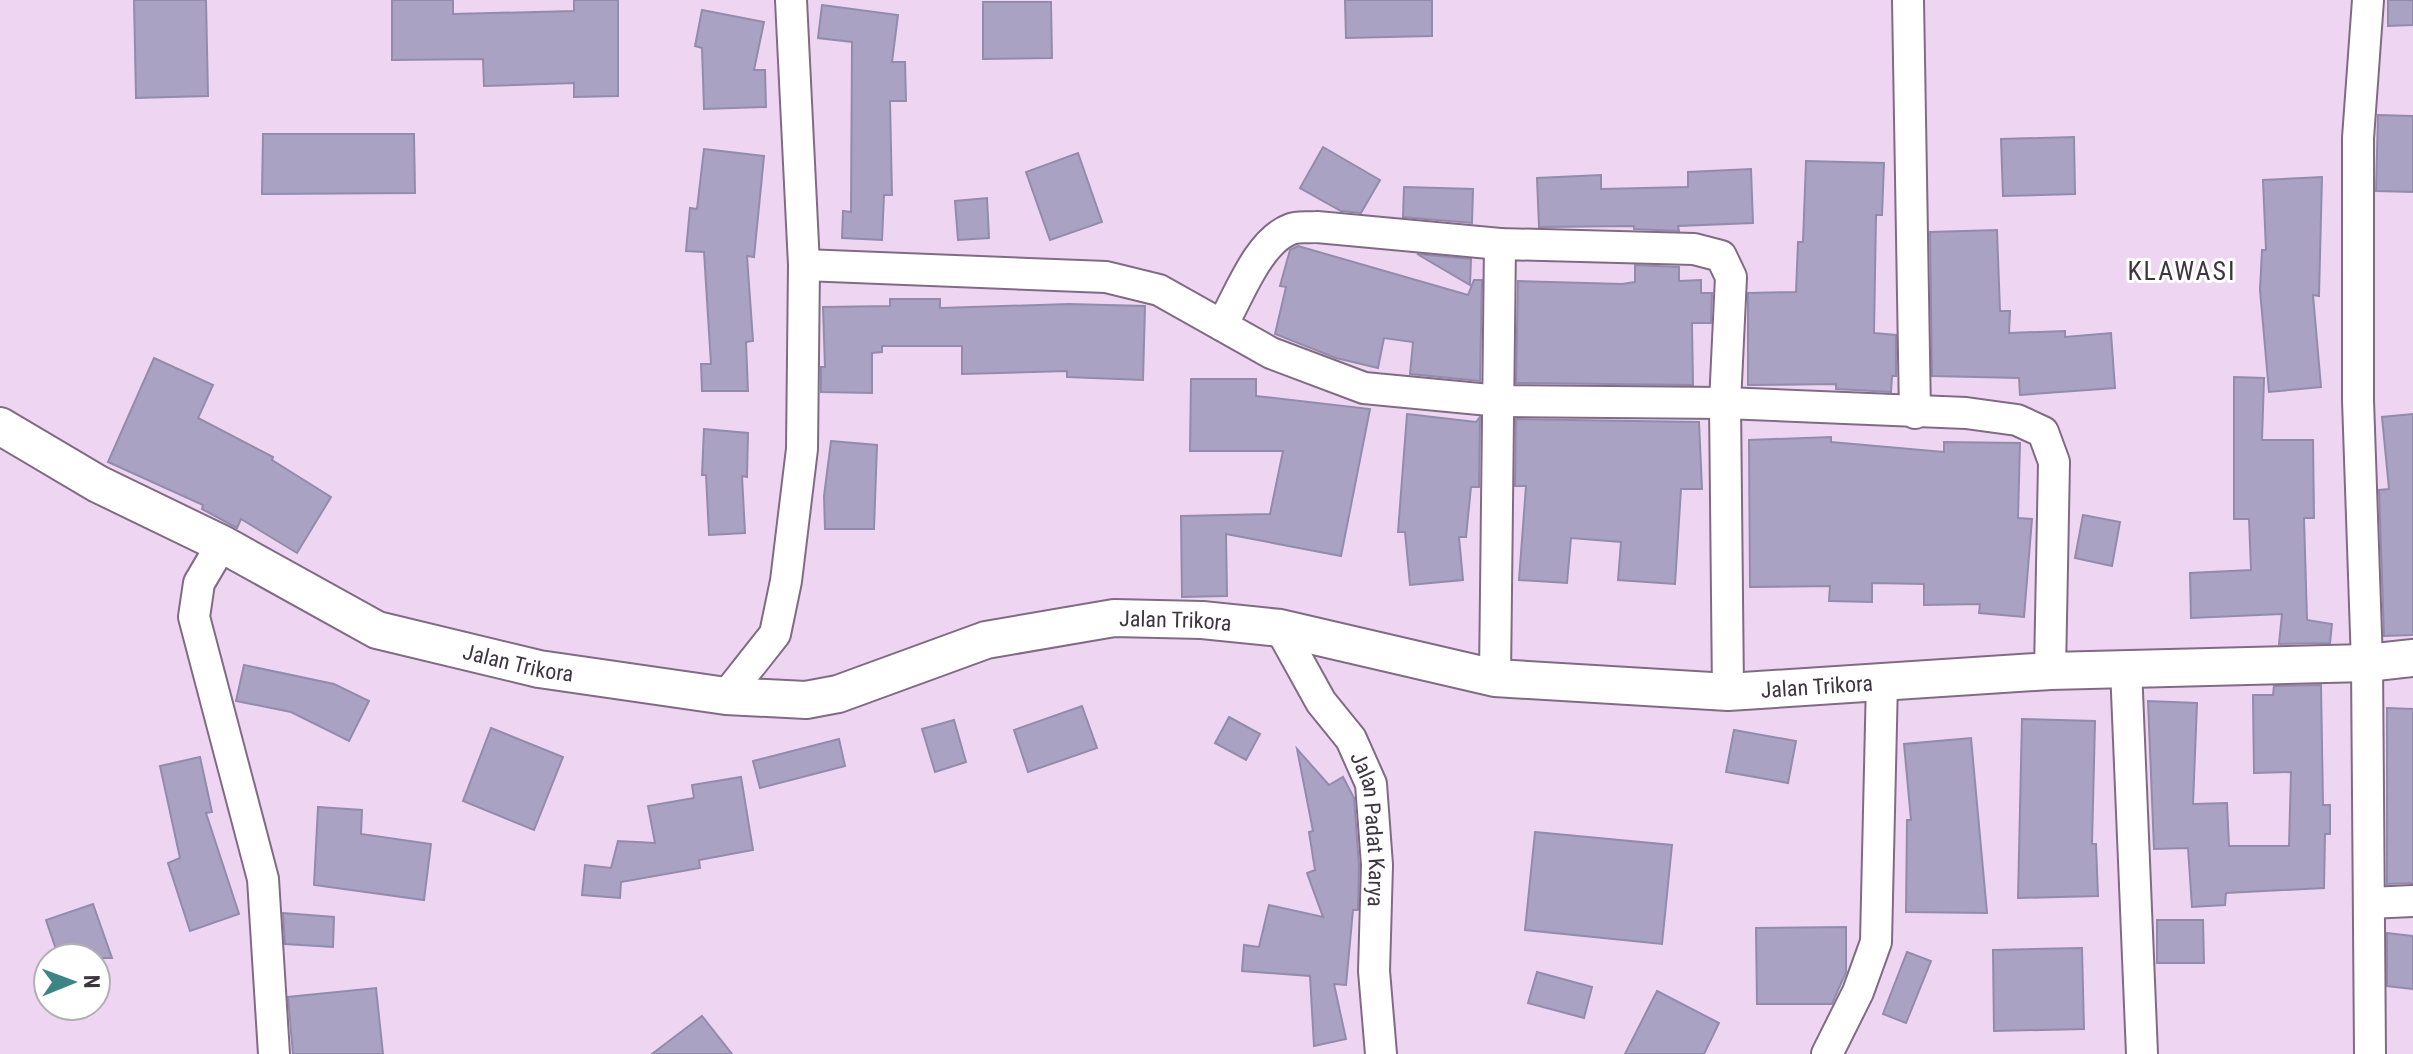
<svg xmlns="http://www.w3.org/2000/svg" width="2413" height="1054" viewBox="0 0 2413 1054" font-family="'Roboto Condensed',sans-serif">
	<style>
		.building { fill: #aaa2c2; stroke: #938bab; stroke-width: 2 }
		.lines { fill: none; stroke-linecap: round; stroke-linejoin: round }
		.minor-casing { stroke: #816b84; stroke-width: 34 }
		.tertiary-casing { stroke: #816b84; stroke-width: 40 }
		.minor { stroke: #fff; stroke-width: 30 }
		.tertiary { stroke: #fff; stroke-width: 36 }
		.labels { text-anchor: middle; stroke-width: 6; stroke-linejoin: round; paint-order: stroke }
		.street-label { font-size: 22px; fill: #3f3541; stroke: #fff }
		.quarter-label { font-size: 26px; letter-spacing: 2px; fill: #3f3541; stroke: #fff }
	</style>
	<rect width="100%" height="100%" fill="#eed6f2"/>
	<g class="building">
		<path d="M134,0H206L208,96L136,98Z"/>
		<path d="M392,0H453V14L574,11V0H618V96L574,97V83L484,86L483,59L392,60Z"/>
		<path d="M1345,0H1432V36L1346,38Z"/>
		<path d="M2388,0H2413V25L2388,26Z"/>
		<path d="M983,2H1051L1052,58L983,59Z"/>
		<path d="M822,5L898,15L892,62H905L906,101H890L892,195H884L882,240L842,238L843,211L851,212L852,42L818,38Z"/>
		<path d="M702,10L764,22L754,70H765L766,107L704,109L702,48L695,46Z"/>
		<path d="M2378,115L2413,116V192L2376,191Z"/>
		<path d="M263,134H414L415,193L262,194Z"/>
		<path d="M2074,137L2075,194L2003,196L2001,139Z"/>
		<path d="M1323,147L1380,180L1361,213L1341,211L1300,188Z"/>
		<path d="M704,149L764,156L754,257L747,256L753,341L746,342L748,391H702L701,364H711L704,252L686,251L690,208L697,209Z"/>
		<path d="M1078,153L1102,222L1050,240L1026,172Z"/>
		<path d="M1806,161L1884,163L1882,215H1876L1874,333L1896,335V376H1892L1891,392L1836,389V384L1748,385V293L1796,292L1798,242H1803Z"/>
		<path d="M1751,169L1753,223L1678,226L1679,231L1634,229V226L1539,227L1537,178L1601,175V189L1688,187V172Z"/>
		<path d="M2322,177L2319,296L2313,295L2321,387L2269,392L2260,290L2262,250H2266L2263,180Z"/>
		<path d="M1404,187L1473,189L1472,223L1403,217Z"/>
		<path d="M987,198L989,238L958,240L955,201Z"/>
		<path d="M1997,230L2000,311H2010L2009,333L2065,331V337L2111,333L2115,388L2020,395L2019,378L1932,376L1930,232Z"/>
		<path d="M1298,246L1468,295L1474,280H1482L1480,381L1410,374L1413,342L1384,338L1378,368L1336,358L1275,334L1286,287L1280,286L1290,250Z"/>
		<path d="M1417,254L1471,259L1470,285Z"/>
		<path d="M1635,265L1679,267V281L1701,280V293H1712L1711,323H1692L1693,385L1516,383L1518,281L1622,284L1635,282Z"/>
		<path d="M890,299H940V308L1069,304L1145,306L1143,380L1067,377V371L962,374V346H882V352L872,353V393L821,392V367H825L823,307L890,306Z"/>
		<path d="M154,358L213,385L198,418L273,457L272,460L331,497L297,553L241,519L237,528L202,509L203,505L108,462Z"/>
		<path d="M2234,377L2264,378L2262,440H2313L2314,518H2304L2307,620L2332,624L2330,643L2279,644L2282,614L2191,618L2190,573L2251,570L2249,519H2234Z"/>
		<path d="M1191,379H1256V396L1370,409L1341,556L1226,534L1227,596L1182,597L1181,516L1270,514L1283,451H1190Z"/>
		<path d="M1407,414L1476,422L1480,417L1479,487H1471L1466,537H1459L1463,580L1410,585L1405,532H1398Z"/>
		<path d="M2413,414V635L2384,636L2379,490L2389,489L2382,417Z"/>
		<path d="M1516,419L1699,422L1702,489H1681L1675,584L1618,580L1621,542L1571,538L1567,583L1519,580L1526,486H1515Z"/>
		<path d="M704,429L748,433L747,477L742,476L745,533L709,535L706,475H702Z"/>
		<path d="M1831,437V442L1944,452V442L2020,443L2018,518L2032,519L2024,617L1979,613L1980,604L1924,605V584L1872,583V602L1829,601L1830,586L1750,587L1749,440Z"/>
		<path d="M831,441L877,445L874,529H825L824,496Z"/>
		<path d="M2083,515L2120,522L2112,566L2075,558Z"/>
		<path d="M244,665L334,684L369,701L349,741L291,712L236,701Z"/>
		<path d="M2321,685L2323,805H2330V834H2325L2324,888L2226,893L2225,905L2192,907L2188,848L2154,849L2148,701L2197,703L2193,804L2227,803L2229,846H2289L2291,772L2254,773L2253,695H2273L2274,686Z"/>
		<path d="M1082,706L1097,748L1028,772L1014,730Z"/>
		<path d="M2387,708L2413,709V883L2387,884Z"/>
		<path d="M1229,717L1260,734L1246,760L1215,743Z"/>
		<path d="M2022,719L2095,721L2092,844H2096L2098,896L2018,898Z"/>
		<path d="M954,720L966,762L935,772L922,729Z"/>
		<path d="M491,728L563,757L534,830L463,801Z"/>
		<path d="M1734,730L1796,741L1788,783L1726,772Z"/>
		<path d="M1971,738L1987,913L1906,912L1907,820H1911L1904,744Z"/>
		<path d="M839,739L845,766L760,788L753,761Z"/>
		<path d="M1297,749L1329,785L1343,777L1354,798L1359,865L1358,910H1353L1346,985L1334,984L1346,1039L1314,1046L1310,976L1242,971L1244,945L1259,947L1269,905L1323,917L1307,873L1315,870L1309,832L1313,831Z"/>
		<path d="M200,757L212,812L206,813L239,914L190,931L168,863L180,858L160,766Z"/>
		<path d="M741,777L753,850L699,860L700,868L621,882L620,898L582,895L585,865L611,868L618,841L655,843L648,806L694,798L692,785Z"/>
		<path d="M318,807L362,810L361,834L431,844L424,900L314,885Z"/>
		<path d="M1535,832L1672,845L1662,944L1525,930Z"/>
		<path d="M93,904L112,958H59L46,920Z"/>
		<path d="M283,913L334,917L333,947L285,944Z"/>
		<path d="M2157,920H2203L2204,963H2157Z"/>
		<path d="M1846,927V972L1832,1004H1757L1756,928Z"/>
		<path d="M2387,933L2413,936V989L2387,986Z"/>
		<path d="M2082,948L2084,1029L1994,1031L1993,950Z"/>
		<path d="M1907,952L1931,961L1906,1023L1883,1014Z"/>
		<path d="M1537,972L1592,987L1584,1018L1528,1003Z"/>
		<path d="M376,988L383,1054H293L288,997Z"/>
		<path d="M1657,991L1719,1023L1704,1054H1625Z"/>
		<path d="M702,1016L732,1054H652Z"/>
	</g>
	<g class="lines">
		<g class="minor-casing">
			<g id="minor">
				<path d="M1908,0L1915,413"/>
				<path d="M2368,0L2358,138V400L2367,663L2370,1054"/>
				<path d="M804,265L1106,277L1159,290L1271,353L1364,388L1500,401L1725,403L1966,413L2017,420L2043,432L2054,462L2050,671"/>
				<path d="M1222,325C1239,296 1258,241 1291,229C1298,226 1309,228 1317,227L1500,244L1694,249L1721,256L1731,277L1725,403L1728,692"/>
				<path d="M222,544L199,583L194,617L263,879L274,1054"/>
				<path id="s1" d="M1280,628L1321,702L1351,739L1371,784L1377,865L1374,971L1381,1054"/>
				<path d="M2126,668L2142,1054"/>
				<path d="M1495,678L1500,244"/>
				<path d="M726,696L775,634L786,581L802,449L804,265L791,0"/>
				<path d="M2369,903L2413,901"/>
				<path d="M1827,1054L1858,992L1876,942L1882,681"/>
			</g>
		</g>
		<g class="tertiary-casing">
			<g id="tertiary">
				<path id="s2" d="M0,426L98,484L222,544L377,630L539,669L726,696L806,700L838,694L986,640L1114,618L1202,620L1280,628L1495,678L1728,692L2050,671L2367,663L2413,658"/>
			</g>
		</g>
		<use href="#minor" class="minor"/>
		<use href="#tertiary" class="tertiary"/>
	</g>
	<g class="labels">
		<g class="street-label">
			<text dy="8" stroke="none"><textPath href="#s2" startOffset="1246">Jalan Trikora</textPath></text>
			<text dy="8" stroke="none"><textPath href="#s2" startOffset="574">Jalan Trikora</textPath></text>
			<text dy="8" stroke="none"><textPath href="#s2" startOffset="1894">Jalan Trikora</textPath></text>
			<text dy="8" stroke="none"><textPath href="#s1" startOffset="226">Jalan Padat Karya</textPath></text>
		</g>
		<g class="quarter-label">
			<text x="2182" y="280">KLAWASI</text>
		</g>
	</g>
	<g transform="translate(72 982) rotate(89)"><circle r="38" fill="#ffffff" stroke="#b2aeb3" stroke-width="2"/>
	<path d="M0-6L14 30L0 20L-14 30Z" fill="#3d8585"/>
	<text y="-12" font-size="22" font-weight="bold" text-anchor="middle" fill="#3f3541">N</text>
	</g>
</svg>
